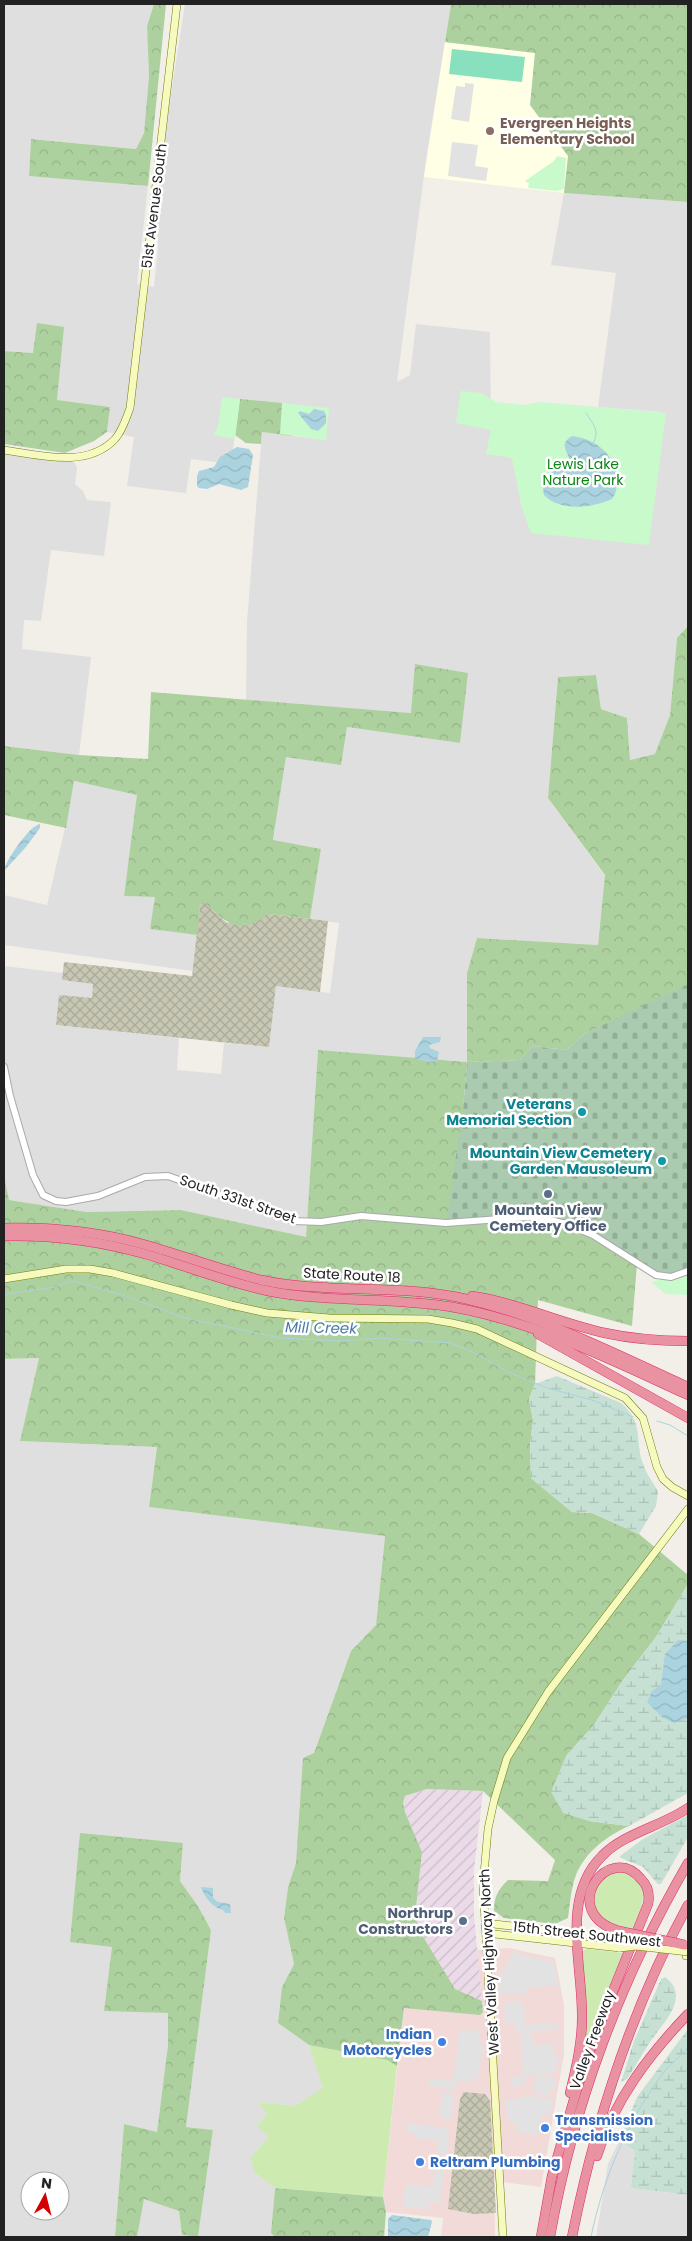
<svg xmlns="http://www.w3.org/2000/svg" width="692" height="2241" viewBox="0 0 692 2241" font-family="Poppins,sans-serif">
	<style>
		.residential { fill: #e0dfdf; fill-rule: evenodd }
		.commercial { fill: #f2dad9 }
		.industrial { fill: url(#industrial-furrows) }
		.education { fill: #ffffe5 }
		.construction { fill: url(#construction-cross-hatch) }
		.grass { fill: #cdebb0 }
		.forest { fill: url(#forest-crowns) }
		.wetland { fill: url(#wetland-marsh) }
		.cemetery { fill: url(#cemetery-stones) }
		.park { fill: #c8facc }
		.pitch { fill: #88e0be }
		.parking { fill: #e2e2e2 }
		.water { fill: url(#water-waves) }
		.lines { fill: none; stroke-linecap: round; stroke-linejoin: round }
		.stream { stroke: #aad3df; stroke-width: 1 }
		.tertiary-casing { stroke: #a9a9a9; stroke-width: 8 }
		.secondary-casing { stroke: #707d05; stroke-width: 8 }
		.motorway-casing { stroke: #dc2a67; stroke-width: 10 }
		.tertiary { stroke: #fff; stroke-width: 6 }
		.secondary { stroke: #f7fabf; stroke-width: 7 }
		.motorway { stroke: #e892a2; stroke-width: 9 }
		.secondary-bridge-casing { stroke: #707d05; stroke-width: 8; stroke-linecap: butt }
		.motorway-bridge-casing { stroke: #dc2a67; stroke-width: 10; stroke-linecap: butt }
		.secondary-bridge { stroke: #f7fabf; stroke-width: 7 }
		.motorway-bridge { stroke: #e892a2; stroke-width: 9 }
		.education-dot { fill: #8d6e63; stroke: #fff; stroke-width: 2 }
		.culture-dot { fill: #0f9aa8; stroke: #fff; stroke-width: 2 }
		.service-dot { fill: #5c6f8a; stroke: #fff; stroke-width: 2 }
		.shop-dot { fill: #3f7fe0; stroke: #fff; stroke-width: 2 }
		.labels { text-anchor: middle; stroke-width: 5; stroke-linejoin: round; paint-order: stroke }
		.education-label { font-size: 14px; font-weight: bold; fill: #785e54; stroke: #fff; text-anchor: start }
		.street-label { font-size: 14px; fill: #222; stroke: #fff }
		.park-label { font-size: 14px; fill: #0c8416; stroke: #fff }
		.culture-label { font-size: 14px; font-weight: bold; fill: #0d838f; stroke: #fff; text-anchor: end }
		.service-label { font-size: 14px; font-weight: bold; fill: #4e5e75; stroke: #fff }
		.shop-label { font-size: 14px; font-weight: bold; fill: #366cbe; stroke: #fff; text-anchor: start }
		.water-label { font-size: 15px; font-style: italic; fill: #4a7aab; stroke: #fff }
	</style>
	<defs>
		<pattern id="industrial-furrows" width="10" height="10" patternUnits="userSpaceOnUse" patternTransform="scale(1.25)"><rect width="10" height="10" fill="#ebdbe8"/><path d="M-1 1l2-2M0 10L10 0M9 11l2-2" fill="none" stroke="#c9bcc7"/></pattern>
		<pattern id="construction-cross-hatch" width="8" height="8" patternUnits="userSpaceOnUse" patternTransform="scale(1.25)"><rect width="8" height="8" fill="#c7c7b4"/><path d="M0 0l8 8M0 8l8-8" fill="none" stroke="#abab9a"/></pattern>
		<pattern id="forest-crowns" width="20" height="18" patternUnits="userSpaceOnUse" patternTransform="scale(1.25)"><rect width="20" height="18" fill="#add19e"/><path d="M2 6a3 3 0 1 1 6 0M12 15a3 3 0 1 1 6 0" fill="none" stroke="#95b388"/></pattern>
		<pattern id="wetland-marsh" width="20" height="14" patternUnits="userSpaceOnUse" patternTransform="scale(1.25)"><rect width="20" height="14" fill="#c6e0d4"/><path d="M1 5h8M5 5V1M11 12h8M15 12V8" fill="none" stroke="#aac0b6"/></pattern>
		<pattern id="cemetery-stones" width="16" height="16" patternUnits="userSpaceOnUse" patternTransform="scale(1.25)"><rect width="16" height="16" fill="#aacbaf"/><path d="M2 7V4a2 2 0 0 1 4 0v3zM10 15v-3a2 2 0 0 1 4 0v3z" fill="#92ae96"/></pattern>
		<pattern id="water-waves" width="16" height="10" patternUnits="userSpaceOnUse" patternTransform="scale(1.25)"><rect width="16" height="10" fill="#aad3df"/><path d="M0 5q4-4 8 0t8 0" fill="none" stroke="#92b5bf"/></pattern>
	</defs>
	<rect width="100%" height="100%" fill="#f2efe9"/>
	<g class="residential">
		<path d="M4,4H154L147,26L149,76L144,133L136,149L31,139L29,175L148,186L137,284L154,287L158,248L155,195L185,4H451L426,160L397,382L410,375L416,324L490,332L491,430L512,457L522,508L661,412L598,407L616,273L551,265L564,193L688,202V626L677,638L670,715L656,754L630,760L627,718L601,709L596,675L558,677L548,798L605,876L598,945L477,938L467,973V1062L318,1051L306,1238L181,1210L87,1212L9,1200L4,1175V966L63,973L62,980L93,984L92,999L56,1025L179,1038L177,1070L221,1074L224,1043L268,1047L276,986L330,993L339,923L310,919L321,849L273,841L286,757L347,727L460,743L411,713L246,700L247,622L262,432L325,440L240,399L231,464L191,459L186,493L127,486L134,437L107,432L110,407L56,400L33,353L4,351Z"/>
		<path d="M4,454L74,462L77,468L75,484L83,491L87,500L111,502L104,556L51,550L41,621L24,620L22,649L91,657L79,755L4,746Z"/>
		<path d="M74,781L138,795L124,896L155,897L151,929L197,935L193,971L4,945V895L47,905L65,828Z"/>
		<path d="M39,1358L20,1441L157,1447L149,1507L385,1535L376,1625L351,1651L314,1753L296,1863L288,1887L284,1918L294,1964L282,1987L278,2023L309,2045L324,2088L295,2106L259,2102L267,2114L269,2137L254,2172L275,2188L271,2233L275,2237H198L213,2131L186,2127L211,1930L198,1906L180,1881L183,1844L113,1946L104,2010L168,2013V2045L157,2132L124,2125L115,2237H4V1359ZM30,2181H60V2211H30Z"/>
		<path d="M619,2141L635,2151L632,2188L688,2195V2237H596L608,2164Z"/>
		<path d="M144,2198L179,2211L182,2235L194,2237H137Z"/>
	</g>
	<path class="commercial" d="M509,1948L555,1958L564,2005V2054L541,2187L494,2181L495,2237H441L443,2218L386,2212L383,2197L404,2008L483,2011L477,1950Z"/>
	<path class="industrial" d="M427,1789L483,1791L474,1871V1914L482,2001L455,1990L422,1935L415,1917L422,1852L405,1812L403,1803L405,1796Z"/>
	<path class="education" d="M445,42L535,53L530,105L568,156L564,193L424,177Z"/>
	<g class="construction">
		<path d="M202,903H205L227,923L269,914L328,921L320,992L276,986L269,1047L56,1025L59,995L92,998L93,984L62,980L64,962L192,976L200,905Z"/>
		<path d="M464,2092L485,2094L490,2101L496,2213L474,2214L448,2209L460,2099Z"/>
	</g>
	<g class="grass">
		<path d="M618,1871C654,1881 644,1903 632,1929C612,1924 606,1923 593,1906C594,1883 597,1880 618,1871Z"/>
		<path d="M587,1949L625,1953L585,2048L582,1951Z"/>
		<path d="M309,2045L387,2060L397,2066L383,2197L275,2188L254,2172L251,2157L269,2137L257,2126L267,2114L258,2102L295,2106L323,2088Z"/>
	</g>
	<g class="forest">
		<path d="M154,4H166L148,186L29,176L31,139L136,149L144,133L149,76L147,26Z"/>
		<path d="M451,4H688V202L564,193L568,156L530,105L535,53L445,42Z"/>
		<path d="M37,323L64,327L57,400L110,407L107,432L94,441L65,453L4,444V351L33,353Z"/>
		<path d="M240,399L282,403V411L292,436L262,432L261,444L246,443L235,435Z"/>
		<path d="M688,626V986L584,1034L567,1050L533,1046L520,1060L467,1062L463,1110L527,1217L583,1230L637,1264L632,1326L538,1300L535,1384L529,1399L533,1420L530,1445L531,1478L572,1512L592,1513L639,1534L688,1575V1584L656,1637L623,1680L594,1725L566,1756L589,1821L629,1826C608,1835 585,1852 576,1875C571,1888 570,1904 568,1918L555,1924L504,1918L494,1911C494,1896 498,1890 508,1880L548,1881L555,1860L483,1791L427,1789L405,1796L403,1803L405,1812L422,1852L415,1917L422,1935L455,1989L482,2001L483,2012L480,2015L404,2008L397,2066L387,2060L309,2045L278,2023L282,1987L294,1964L284,1918L288,1887L296,1863L303,1758L314,1753L351,1651L376,1625L385,1536L149,1507L157,1447L20,1441L39,1358L4,1359V1175L9,1200L87,1212L181,1210L306,1237L318,1050L467,1062V973L477,938L598,945L605,875L548,798L558,677L596,675L601,709L627,718L630,760L655,754L670,715L677,638Z"/>
		<path d="M415,664L468,673L460,743L347,727L341,765L286,757L273,840L321,849L310,919L269,914C239,935 230,926 205,903H202L200,905L197,935L150,929L155,897L124,896L137,795L74,781L66,828L4,815V746L79,755L148,759L151,692L411,713Z"/>
		<path d="M80,1833L183,1843L180,1881L198,1906L211,1930L186,2127L213,2130L198,2237L182,2235L179,2211L144,2199L137,2237H115L124,2124L157,2132L168,2045V2013L104,2011L112,1947L70,1942Z"/>
		<path d="M275,2188L383,2197L386,2212L384,2237H275L271,2233Z"/>
	</g>
	<g class="wetland">
		<path d="M557,1376L621,1403C645,1424 634,1439 643,1464C646,1474 654,1483 658,1492L656,1506L639,1534L592,1513L572,1512L531,1478L530,1445L533,1420L529,1399L535,1384Z"/>
		<path d="M688,1584V1793L629,1826L589,1821L563,1813L551,1792L566,1756L594,1725L623,1680L656,1637Z"/>
		<path d="M688,1815V1837L661,1884H658L643,1867L621,1858L620,1856L643,1839Z"/>
		<path d="M665,1977C692,1997 662,2024 650,2042C642,2054 635,2067 627,2079L621,2082L634,2041L661,1979Z"/>
		<path d="M688,2029V2195L631,2188L635,2151L619,2141L637,2097Z"/>
	</g>
	<path class="cemetery" d="M686,985L688,986V1271L664,1277L604,1241L542,1218L446,1223L463,1110L467,1062L520,1060L533,1046L567,1050L584,1034Z"/>
	<g class="park">
		<path d="M557,156L566,158L564,189L556,191L528,188L529,183L525,181L554,161Z"/>
		<path d="M461,391L481,393L496,402L524,405L540,402L666,413L649,545L531,533L522,508L512,458L486,454L491,430L456,423Z"/>
		<path d="M222,397L240,399L235,439L213,435L218,427Z"/>
		<path d="M282,403L329,408L326,440L280,434Z"/>
		<path d="M688,1273V1295L666,1294L651,1282Z"/>
	</g>
	<path class="pitch" d="M452,49L525,57L522,82L449,74Z"/>
	<g class="parking">
		<path d="M465,83L474,84L469,122L451,119L456,86L465,87Z"/>
		<path d="M452,142L478,145L475,166L488,168L486,181L448,176Z"/>
		<path d="M514,1952L554,1963L559,1985L527,1988V1993L500,1995L499,1978Z"/>
		<path d="M524,2001L525,2025L557,2023V2029L515,2032V2024H505L504,2006L507,2005V2002Z"/>
		<path d="M460,2030L481,2031L479,2044H483L478,2079L475,2078L469,2082L457,2080L456,2090L428,2086L429,2078L453,2081Z"/>
		<path d="M532,2032L533,2045L554,2044V2056L559,2057L555,2073L528,2075L523,2085L512,2087L511,2077L523,2076L520,2033Z"/>
		<path d="M536,2076L556,2077L555,2087L551,2092L546,2095L532,2092Z"/>
		<path d="M442,2091L454,2095L451,2120L442,2119L443,2115H439Z"/>
		<path d="M529,2096L554,2099L551,2115L542,2114L539,2135L516,2132L517,2123L509,2122L505,2101Z"/>
		<path d="M406,2123L447,2128V2132L449,2133L440,2203L430,2202L429,2209L403,2206L405,2184L433,2187L438,2140L415,2138V2133L405,2132Z"/>
	</g>
	<g class="water">
		<path d="M314,409L324,411L326,415V423L318,431L311,429L298,413L300,411L309,414Z"/>
		<path d="M572,436C597,439 616,455 617,481C617,488 616,494 612,499C592,508 560,512 544,495L543,489L549,473L570,462C568,450 558,445 572,436Z"/>
		<path d="M237,447L249,449L253,455L248,487L241,490L219,484L207,489L199,488L197,486V476L199,471L214,467L220,457Z"/>
		<path d="M40,824V828L26,847L4,871C5,861 30,825 40,824Z"/>
		<path d="M423,1037H441L440,1042L429,1045L430,1048L439,1052L437,1061L429,1062L415,1059V1051Z"/>
		<path d="M678,1640L688,1641V1718L674,1723L662,1717L647,1702L652,1691L661,1685L665,1654Z"/>
		<path d="M201,1887L213,1888V1898L218,1902L230,1904L231,1913H225L223,1910C213,1908 204,1897 201,1887Z"/>
		<path d="M392,2215L431,2220L432,2222L428,2237H388V2219Z"/>
	</g>
	<g class="lines">
		<g class="stream">
			<path d="M586,413C592,423 601,431 593,443"/>
			<path d="M4,1295C21,1291 37,1290 55,1287C62,1286 65,1281 73,1281L123,1295L185,1318L280,1338L341,1341L381,1338L450,1343L473,1352L506,1371L547,1388L592,1400L633,1417"/>
			<path d="M657,1421L670,1425L688,1436"/>
			<path d="M591,2237C603,2178 628,2120 664,2072C671,2063 681,2056 688,2047"/>
		</g>
		<g class="tertiary-casing">
			<path id="tertiary" d="M4,1067L10,1096L33,1175L43,1195L56,1201L66,1202L98,1196L145,1177L168,1176L294,1221L321,1222L361,1216L446,1223L527,1217L542,1218L566,1224L593,1235L656,1275L671,1277L688,1271"/>
		</g>
		<g class="secondary-casing">
			<g id="secondary">
				<path d="M4,450C39,455 87,469 115,439C123,430 126,418 130,408L177,4"/>
				<path d="M4,1279L66,1269H90L113,1273L231,1305L267,1313L329,1318L428,1319L452,1323L477,1329L625,1398L643,1418L657,1467L663,1479L672,1487L688,1496"/>
				<path d="M485,1923L616,1938"/>
				<path d="M486,1933L620,1948"/>
				<path d="M686,1956H688"/>
				<path d="M503,2237L483,1885L488,1829L494,1801L507,1758L548,1692L688,1509"/>
			</g>
		</g>
		<g class="motorway-casing">
			<g id="motorway">
				<path d="M4,1228C51,1227 100,1232 146,1245C184,1256 222,1270 261,1280C325,1294 392,1284 457,1297C538,1314 613,1353 688,1387"/>
				<path d="M4,1236C51,1235 100,1241 145,1254C186,1266 226,1282 268,1291C329,1303 391,1297 452,1307C536,1322 611,1360 688,1395"/>
				<path d="M472,1296C518,1303 560,1323 605,1333C632,1339 660,1341 688,1341"/>
				<path d="M538,1334L688,1418"/>
				<path d="M570,2093C576,2069 582,2044 582,2018C583,1966 560,1897 602,1856C624,1833 662,1826 688,1808"/>
				<path d="M597,2156C614,2100 649,2055 688,2014"/>
				<path d="M541,2237L552,2176L579,2082L592,2043L648,1904C650,1894 648,1886 641,1879C609,1840 556,1912 619,1931"/>
				<path d="M550,2237C573,2106 621,1978 688,1863"/>
				<path d="M572,2237C595,2122 632,2008 688,1905"/>
			</g>
		</g>
		<use href="#tertiary" class="tertiary"/>
		<use href="#secondary" class="secondary"/>
		<use href="#motorway" class="motorway"/>
		<g class="secondary-bridge-casing">
			<g id="secondary-bridge">
				<path d="M616,1938L653,1942"/>
				<path d="M620,1948L636,1946L688,1952"/>
			</g>
		</g>
		<g class="motorway-bridge-casing">
			<path id="motorway-bridge" d="M619,1931L685,1945"/>
		</g>
		<use href="#secondary-bridge" class="secondary-bridge"/>
		<use href="#motorway-bridge" class="motorway-bridge"/>
	</g>
	<circle class="education-dot" cx="490" cy="131" r="5"/>
	<g class="culture-dot">
		<circle cx="582" cy="1112" r="5"/>
		<circle cx="662" cy="1161" r="5"/>
	</g>
	<g class="service-dot">
		<circle cx="548" cy="1194" r="5"/>
		<circle cx="463" cy="1921" r="5"/>
	</g>
	<g class="shop-dot">
		<circle cx="442" cy="2042" r="5"/>
		<circle cx="545" cy="2128" r="5"/>
		<circle cx="420" cy="2162" r="5"/>
	</g>
	<g class="labels">
		<g class="education-label">
			<text x="500" y="128">Evergreen Heights<tspan x="500" dy="16">Elementary School</tspan></text>
		</g>
		<g class="street-label">
			<text transform="translate(154 206) rotate(-83)" y="5">51st Avenue South</text>
			<text transform="translate(238 1199) rotate(19)" y="5">South 331st Street</text>
			<text transform="translate(352 1275) rotate(3)" y="5">State Route 18</text>
			<text transform="translate(587 1934) rotate(6)" y="5">15th Street Southwest</text>
			<text transform="translate(489 1962) rotate(-93)" y="5">West Valley Highway North</text>
			<text transform="translate(592 2040) rotate(-70)" y="5">Valley Freeway</text>
		</g>
		<g class="park-label">
			<text x="583" y="469">Lewis Lake<tspan x="583" dy="16">Nature Park</tspan></text>
		</g>
		<g class="culture-label">
			<text x="572" y="1109">Veterans<tspan x="572" dy="16">Memorial Section</tspan></text>
			<text x="652" y="1158">Mountain View Cemetery<tspan x="652" dy="16">Garden Mausoleum</tspan></text>
		</g>
		<g class="service-label">
			<text x="548" y="1215">Mountain View<tspan x="548" dy="16">Cemetery Office</tspan></text>
			<text x="453" y="1918" text-anchor="end">Northrup<tspan x="453" dy="16">Constructors</tspan></text>
		</g>
		<g class="shop-label">
			<text x="432" y="2039" text-anchor="end">Indian<tspan x="432" dy="16">Motorcycles</tspan></text>
			<text x="555" y="2125">Transmission<tspan x="555" dy="16">Specialists</tspan></text>
			<text x="430" y="2167">Reltram Plumbing</text>
		</g>
		<g class="water-label">
			<text transform="translate(321 1328) rotate(1)" y="5">Mill Creek</text>
		</g>
	</g>
	<rect width="692" height="2241" fill="none" stroke="#222222" stroke-width="10"/>
	<g transform="translate(45 2196) rotate(7)"><circle r="24" fill="#ffffff" stroke="#a7a7a7"/>
	<path d="M0-4L9 19L0 12L-9 19Z" fill="#d40000"/>
	<text y="-8" font-size="14" font-weight="bold" text-anchor="middle" fill="#222222">N</text>
	</g>
</svg>
